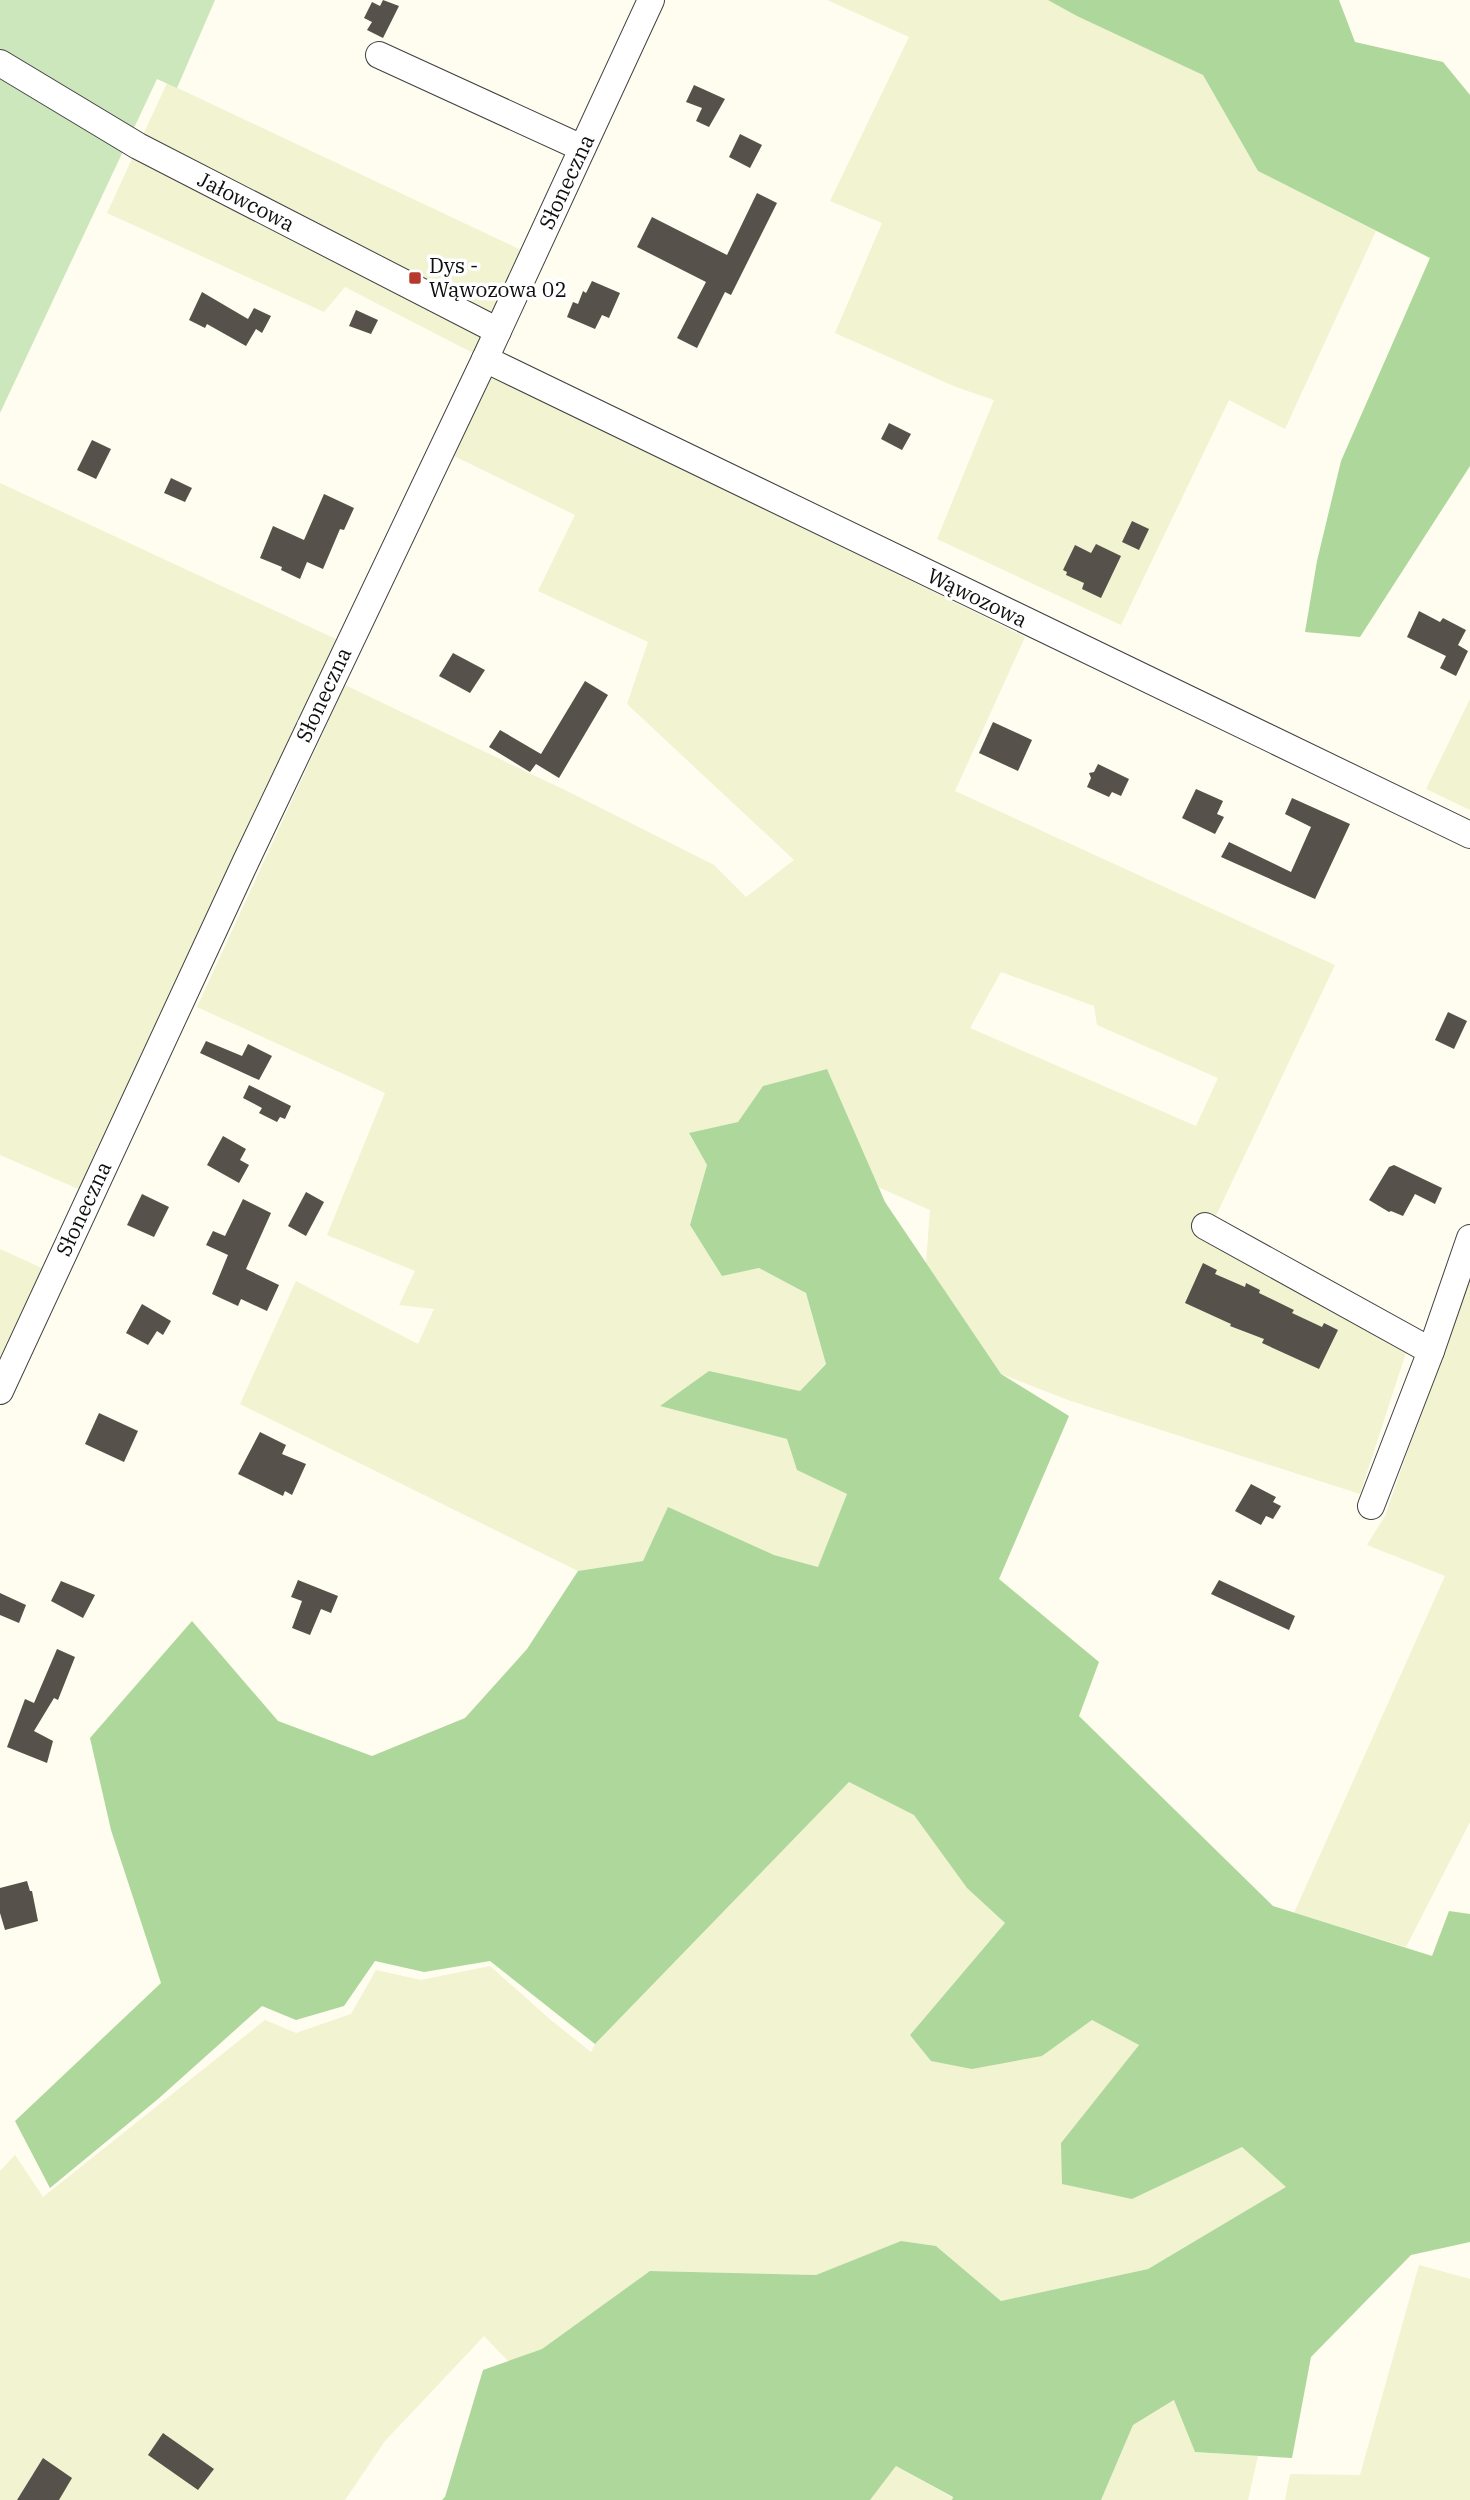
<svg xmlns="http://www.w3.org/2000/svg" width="1470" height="2500" viewBox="0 0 1470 2500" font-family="'IBM Plex Serif',serif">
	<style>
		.farmland { fill: #f2f3d1; fill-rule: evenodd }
		.green { fill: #cce7bb }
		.forest { fill: #aed79b }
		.building { fill: #56514b }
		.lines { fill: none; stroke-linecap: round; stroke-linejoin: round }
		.minor-casing { stroke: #414141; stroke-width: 28 }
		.minor { stroke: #fff; stroke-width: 26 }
		.poi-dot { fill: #b7382c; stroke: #fff; stroke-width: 2.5 }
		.labels { text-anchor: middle; stroke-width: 7; stroke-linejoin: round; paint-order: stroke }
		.street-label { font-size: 21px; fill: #0e0e0e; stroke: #fff }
		.poi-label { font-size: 21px; fill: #0e0e0e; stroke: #fff; text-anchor: start }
	</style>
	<rect width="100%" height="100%" fill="#fefdf0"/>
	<g class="farmland">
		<path d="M827,0H1051L1203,75L1258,171L1376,231L1285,429L1229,400L1121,625L937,539L994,400L956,387L835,333L882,223L830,201L909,37Z"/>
		<path d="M167,83L521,250L473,353L345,287L324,312L107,213Z"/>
		<path d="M490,374L1025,637L955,791L1335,965L1212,1224L1414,1328L1360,1494L1068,1400L1001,1374L926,1263L930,1210L878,1187L826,1069L763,1086L738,1122L689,1134L707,1165L690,1225L722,1276L759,1268L806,1293L826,1363L800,1391L709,1372L660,1406L787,1439L797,1470L847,1494L818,1567L774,1555L669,1508L643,1561L578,1571L240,1404L296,1281L418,1344L434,1309L399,1305L415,1271L327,1235L385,1093L197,1007L345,685L571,793L714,865L746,897L794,860L627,704L648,642L538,591L575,515L452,455ZM1001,972L1094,1006L1097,1025L1218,1078L1196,1126L970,1028Z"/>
		<path d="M0,483L338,640L83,1191L0,1155Z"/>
		<path d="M1470,699V810L1426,789Z"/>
		<path d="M0,1249L44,1269L0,1365Z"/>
		<path d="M1470,1273V1822L1406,1947L1294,1913L1445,1576L1367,1545L1385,1516Z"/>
		<path d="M849,1782L914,1814L967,1888L1005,1923L910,2035L1042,2056L1092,2020L1139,2045L1061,2143L1132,2199L1242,2147L1287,2187L1148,2269L1001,2301L936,2246L901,2241L816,2275L650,2271L542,2349L508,2361L484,2336L385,2441L345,2500H0V2171L15,2155L43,2197L265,2020L296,2033L351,2014L376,1970L421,1980L490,1966L552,2021L591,2052L595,2044Z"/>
		<path d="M1419,2265L1470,2279V2500H1285L1290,2474L1360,2475Z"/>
		<path d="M1175,2400L1195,2452L1258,2456L1248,2500H1101L1133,2425Z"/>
		<path d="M896,2466L953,2498L952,2500H868Z"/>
	</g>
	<path class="green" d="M0,0H215L177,88L157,79L0,413Z"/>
	<g class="forest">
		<path d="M1048,0H1339L1355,42L1443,62L1470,95V466L1360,637L1305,632L1317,561L1341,461L1430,258L1258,171L1203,75L1077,16Z"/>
		<path d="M827,1069L885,1202L1001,1374L1069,1416L999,1579L1099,1662L1079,1716L1273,1906L1432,1956L1449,1911L1470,1914V2242L1411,2255L1311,2357L1292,2458L1195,2452L1174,2400L1133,2425L1101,2500H952L953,2497L896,2466L870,2500H442L445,2497L483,2370L542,2349L650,2271L816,2275L901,2241L936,2246L1001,2301L1148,2269L1286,2187L1242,2147L1132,2199L1062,2184L1061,2143L1139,2045L1092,2020L1042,2056L972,2069L931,2061L910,2035L1005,1923L967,1888L914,1815L849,1782L595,2044L490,1961L424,1972L375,1961L344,2006L296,2020L262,2006L158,2099L50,2188L15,2121L161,1983L111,1830L90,1738L192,1621L278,1721L372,1756L465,1718L527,1649L578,1571L643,1561L668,1507L774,1555L818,1567L847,1494L797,1470L787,1439L660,1406L709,1371L800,1391L826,1364L806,1293L759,1268L722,1276L690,1225L707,1165L689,1133L738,1122L763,1086Z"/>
	</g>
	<g class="building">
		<path d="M383,0L399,6L383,38L367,30L372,22L364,18L372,2L380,6Z"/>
		<path d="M694,85L725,99L709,127L696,121L702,108L686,102Z"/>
		<path d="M740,134L762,145L750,168L729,157Z"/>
		<path d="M757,193L777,203L731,295L725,292L697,348L677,338L706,282L637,247L652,217L727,255Z"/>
		<path d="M592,281L620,293L609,318L602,315L595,329L567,317L573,302L578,304L583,291L586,293Z"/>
		<path d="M202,292L248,319L254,308L271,316L262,333L256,329L246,346L207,324L205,328L189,320Z"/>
		<path d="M356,310L378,320L371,334L349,326Z"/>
		<path d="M889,423L911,434L902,450L881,439Z"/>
		<path d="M92,440L111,449L96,479L77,470Z"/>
		<path d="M171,478L192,488L185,502L164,493Z"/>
		<path d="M324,494L354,508L344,530L340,529L323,569L307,562L300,579L281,570L282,567L260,558L273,526L304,540Z"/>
		<path d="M1132,521L1149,529L1139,550L1122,542Z"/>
		<path d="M1096,544L1121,556L1101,598L1082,589L1084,583L1066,575L1067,572L1063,570L1075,545L1091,553Z"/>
		<path d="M1419,611L1440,622L1443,618L1466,630L1458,645L1468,651L1456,676L1440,668L1446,656L1407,637Z"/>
		<path d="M453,653L485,670L470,693L439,676Z"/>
		<path d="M585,681L608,695L559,778L536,764L530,772L489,747L500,730L541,754Z"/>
		<path d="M993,722L1032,740L1018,771L979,753Z"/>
		<path d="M1098,764L1129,779L1121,796L1112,792L1109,797L1087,787L1091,778L1089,773L1094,772Z"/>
		<path d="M1196,789L1223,801L1217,814L1224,817L1215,834L1182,818Z"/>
		<path d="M1292,798L1350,824L1315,899L1221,857L1229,842L1291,872L1311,827L1285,814Z"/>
		<path d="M1448,1012L1467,1021L1454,1049L1435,1040Z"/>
		<path d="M206,1041L242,1056L248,1044L272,1056L259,1080L200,1053Z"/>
		<path d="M249,1085L291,1106L285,1119L280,1117L277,1122L259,1113L262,1108L243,1098Z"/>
		<path d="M223,1136L246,1149L240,1160L249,1165L239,1183L207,1165Z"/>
		<path d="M1394,1165L1442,1188L1435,1204L1415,1194L1403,1216L1391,1211L1389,1212L1369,1200L1389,1167Z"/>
		<path d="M306,1192L324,1202L306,1236L288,1226Z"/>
		<path d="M142,1194L169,1207L154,1237L127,1225Z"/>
		<path d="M243,1199L271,1213L246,1269L279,1285L267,1311L241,1299L238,1306L212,1294L228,1255L206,1245L213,1231L225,1236Z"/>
		<path d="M1203,1263L1217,1270L1215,1274L1245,1287L1246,1283L1260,1290L1259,1293L1294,1310L1292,1313L1322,1327L1324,1323L1338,1330L1319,1369L1262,1343L1264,1339L1230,1326L1231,1324L1185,1303Z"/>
		<path d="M142,1304L171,1321L163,1335L157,1331L148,1345L126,1333Z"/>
		<path d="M99,1413L138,1431L124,1462L85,1444Z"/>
		<path d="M260,1432L286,1445L282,1454L306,1464L292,1495L285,1491L283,1496L238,1474Z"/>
		<path d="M1251,1484L1276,1497L1273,1502L1281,1506L1273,1519L1266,1516L1261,1525L1235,1511Z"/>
		<path d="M298,1580L338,1596L331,1613L321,1609L310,1635L292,1628L302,1601L291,1597Z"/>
		<path d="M1219,1580L1295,1616L1289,1630L1211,1594Z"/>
		<path d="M61,1581L95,1595L83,1618L51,1601Z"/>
		<path d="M0,1593L26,1605L19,1623L0,1615Z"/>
		<path d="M57,1649L75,1657L58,1700L54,1698L34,1731L53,1741L47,1763L7,1747L25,1699L34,1703Z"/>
		<path d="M27,1881L30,1891H32L38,1921L5,1930L0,1913V1888Z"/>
		<path d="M163,2433L214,2469L198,2490L148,2455Z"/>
		<path d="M43,2458L72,2478L59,2500H17Z"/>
	</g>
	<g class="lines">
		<g class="minor-casing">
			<g id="minor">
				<path d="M379,55L582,148"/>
				<path d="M0,63L138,146L498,331"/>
				<path d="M485,359L1470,835"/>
				<path d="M1205,1226L1431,1351"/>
				<path d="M0,1391L246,861L485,359L651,0"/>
				<path d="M1371,1506L1431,1351L1470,1238"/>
			</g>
		</g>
		<use href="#minor" class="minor"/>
	</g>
	<rect class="poi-dot" x="408" y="271" width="14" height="14" rx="3.5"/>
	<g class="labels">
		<g class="street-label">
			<text transform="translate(567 182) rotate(-65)" y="7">Słoneczna</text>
			<text transform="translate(246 202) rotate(27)" y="7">Jałowcowa</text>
			<text transform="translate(977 598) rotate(26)" y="7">Wąwozowa</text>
			<text transform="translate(324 695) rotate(-65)" y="7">Słoneczna</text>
			<text transform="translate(84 1209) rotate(-65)" y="7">Słoneczna</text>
		</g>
		<g class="poi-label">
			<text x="429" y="273">Dys -<tspan x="429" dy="24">Wąwozowa 02</tspan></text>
		</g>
	</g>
</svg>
